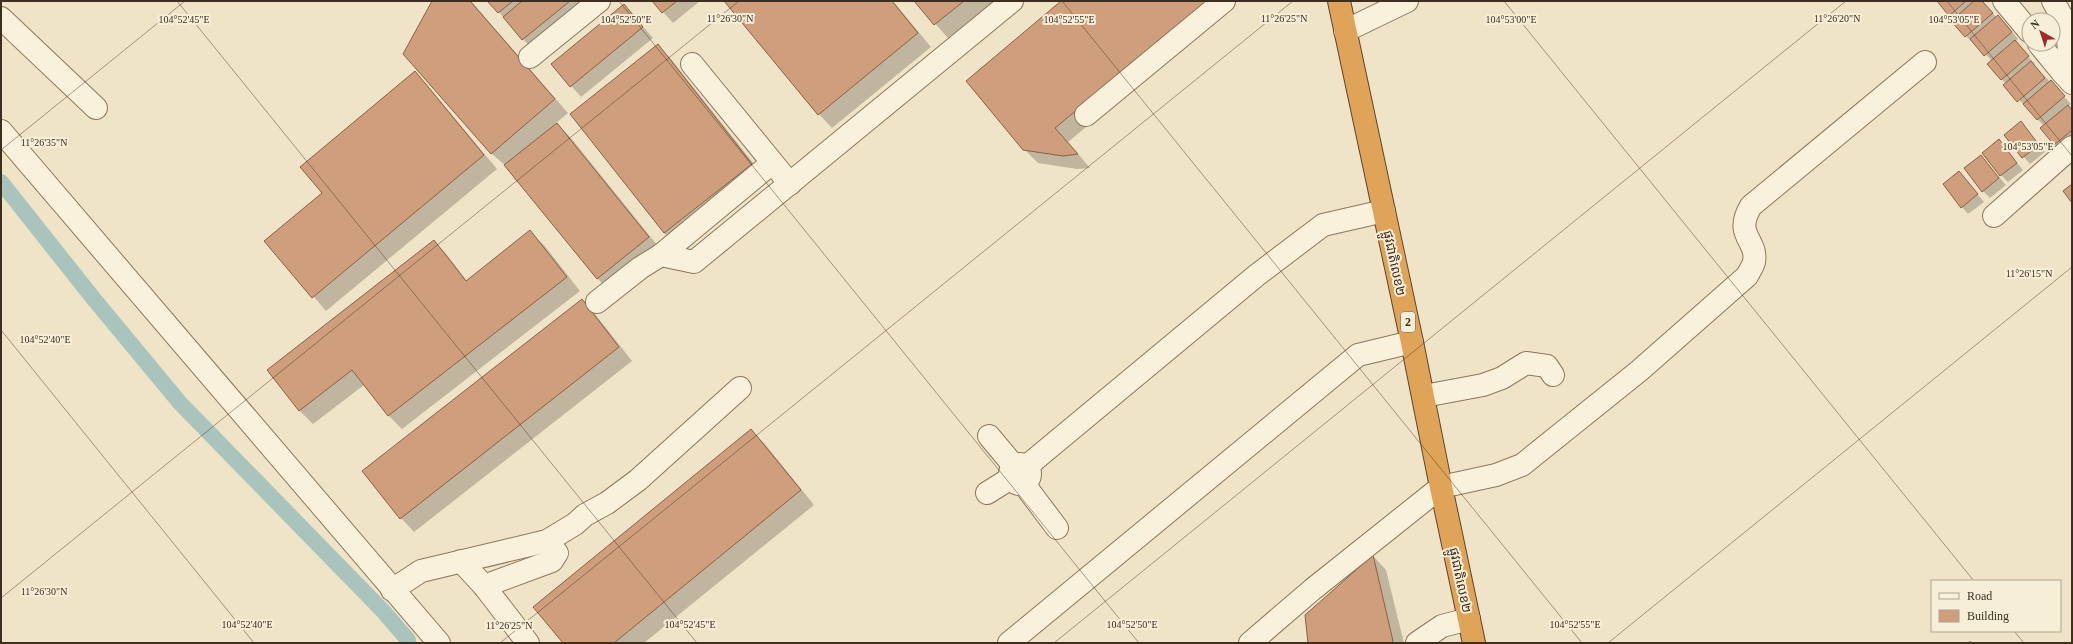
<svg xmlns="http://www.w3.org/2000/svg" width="2073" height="644" viewBox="0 0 2073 644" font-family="'Times New Roman','Noto Sans Khmer',serif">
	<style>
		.shadow { fill: #0003 }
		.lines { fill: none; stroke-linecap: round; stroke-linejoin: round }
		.canal { stroke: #a9c4bc; stroke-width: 16 }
		.building { fill: #cf9f7d; stroke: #8d5f41 }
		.minor-casing { stroke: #8d765c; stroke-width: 24 }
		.highway-casing { stroke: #5b4430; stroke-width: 24 }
		.path { stroke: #8d765c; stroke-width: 2.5; stroke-dasharray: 3 2; stroke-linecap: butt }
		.minor { stroke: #faf1dc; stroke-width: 22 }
		.highway { stroke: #e0a458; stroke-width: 22 }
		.ticks { fill: none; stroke: #3d2e20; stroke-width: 1; stroke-opacity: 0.45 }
		.labels { text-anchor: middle; stroke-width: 4; stroke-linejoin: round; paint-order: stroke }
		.shield { fill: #f7eed8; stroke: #756857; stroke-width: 1 }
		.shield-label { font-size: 12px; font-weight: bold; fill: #3d2e20 }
		.street-label { font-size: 13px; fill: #3d2e20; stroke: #f7eed8 }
		.ticks-label { font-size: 10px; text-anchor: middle; fill: #3d2e20; stroke: #f7eed8; stroke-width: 4; stroke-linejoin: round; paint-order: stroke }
	</style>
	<rect width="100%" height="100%" fill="#f0e4c8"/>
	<g class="shadow">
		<path d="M433,1H471L568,113L556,123L571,138L662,251L611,292L598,279L506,166L492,154L405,54Z"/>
		<path d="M489,1H593L533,50Z"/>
		<path d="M653,1H700L673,23Z"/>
		<path d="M725,1H893L931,47L832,128L819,114Z"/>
		<path d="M915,1H994L948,38Z"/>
		<path d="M1063,1H1238L1068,142L1090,168L1077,169L1038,163L1024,149Z"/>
		<path d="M1938,1H1982L1997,18L1998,17L2005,23L2018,39L2015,42L2035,64L2034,65L2071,104L2068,106L2072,110V142L2062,151L2055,144L2044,126L2005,85L2006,84L1989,64L1992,61L1974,42L1973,43L1966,36Z"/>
		<path d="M624,5L653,38L581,97L552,64Z"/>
		<path d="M658,46L671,59L765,178L678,246L664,233Z"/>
		<path d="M415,73L428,86L497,169L326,311L266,241L323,193Z"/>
		<path d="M2021,123L2045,152L2030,164L2005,135Z"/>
		<path d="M1999,141L2023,170L2008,182L2001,175Z"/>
		<path d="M1981,156L2006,185L1990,198L1983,191Z"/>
		<path d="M1959,172L1984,202L1968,214L1962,207Z"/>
		<path d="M530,232L544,245L580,291L402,429L388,415L364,385L313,424L300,411L268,370L434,241L447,255L467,281Z"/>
		<path d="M582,301L595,314L632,361L414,532L401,518Z"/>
		<path d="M751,430L765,444L814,505L644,643H564Z"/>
		<path d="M1373,556L1386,570L1404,643H1309Z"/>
	</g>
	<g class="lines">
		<path class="canal" d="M1,182L93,298L180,403L383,611L408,640"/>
	</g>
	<g class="building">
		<path d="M432,1H470L555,99L491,154L403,54Z"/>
		<path d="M487,1H513L498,13Z"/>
		<path d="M522,1H570L522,40L503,17Z"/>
		<path d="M652,1H677L662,13Z"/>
		<path d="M724,1H892L918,33L818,115Z"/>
		<path d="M914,1H964L934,25Z"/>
		<path d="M1061,1H1208L1055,128L1078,154L1063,156L1023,150L966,81Z"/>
		<path d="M1937,1H1966L1949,16Z"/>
		<path d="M1974,1H1982L1993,13L1965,37L1951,21Z"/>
		<path d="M624,4L643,27L570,87L551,64Z"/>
		<path d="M1998,15L2012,32L1984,56L1970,39Z"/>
		<path d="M2015,40L2029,56L2001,80L1987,64Z"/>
		<path d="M658,44L752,164L664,233L570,114Z"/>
		<path d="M2031,61L2045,78L2017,102L2003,85Z"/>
		<path d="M415,71L484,155L312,298L264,241L322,193L300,167Z"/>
		<path d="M2051,80L2065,96L2037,120L2023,104Z"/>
		<path d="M2068,105L2072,110V130L2054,145L2040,128Z"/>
		<path d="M2021,121L2039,145L2022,158L2004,135Z"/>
		<path d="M557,123L649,237L597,279L504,165Z"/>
		<path d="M1999,139L2017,163L2000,176L1982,153Z"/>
		<path d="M1981,155L1999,178L1982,192L1964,168Z"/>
		<path d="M1959,171L1978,194L1961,208L1943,184Z"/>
		<path d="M2072,184V203L2063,191Z"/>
		<path d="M530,230L567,277L388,416L352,370L299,411L267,370L434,240L466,281Z"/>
		<path d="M582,299L619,347L400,519L362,471Z"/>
		<path d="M751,429L801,490L614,643H563L533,607Z"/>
		<path d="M1373,555L1393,641L1391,643H1308L1305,615Z"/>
	</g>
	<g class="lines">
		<g class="minor-casing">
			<g id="minor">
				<path d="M2004,1L2029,31"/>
				<path d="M2053,1L2066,24L2069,49"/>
				<path d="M1,18L96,108"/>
				<path d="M1345,31L1407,1"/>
				<path d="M2039,44L2062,72"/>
				<path d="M2072,47L2069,49L2062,72L2072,83"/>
				<path d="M530,57L599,1"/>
				<path d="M692,64L790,184"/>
				<path d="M1086,115L1224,1"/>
				<path d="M1,131L439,643"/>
				<path d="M1994,216L2072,147"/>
				<path d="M661,255L772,163"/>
				<path d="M597,302L640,268L661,255L694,262L1012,1"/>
				<path d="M1424,396L1483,385L1502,378L1526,363L1547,366L1553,375"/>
				<path d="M989,436L1014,466"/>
				<circle cx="1020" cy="474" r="10"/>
				<path d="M1027,466L1257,275L1323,225L1384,211"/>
				<path d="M1023,483L1057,528"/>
				<path d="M987,493L1011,478"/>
				<path d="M461,561L484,586L528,643"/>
				<path d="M484,586L552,561L557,553L547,541"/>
				<path d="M392,590L421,571L547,541L575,524L585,515L607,503L638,480L740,388"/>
				<path d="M1009,643L1358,355L1412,342"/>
				<path d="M1250,643L1313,589L1441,487L1496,475L1522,465L1639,371L1747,276C1749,272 1753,266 1754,262C1758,239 1733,236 1751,206L1925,62"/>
				<path d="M1417,643L1442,626L1469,619"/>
			</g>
		</g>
		<g class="highway-casing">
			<path id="highway" d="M1339,1L1412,342L1441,487L1474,643"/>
		</g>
		<path class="path" d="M1969,643L1971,642"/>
		<use href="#minor" class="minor"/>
		<use href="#highway" class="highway"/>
	</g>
	<path class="ticks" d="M177,1L697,643M619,1L1139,643M1062,1L1582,643M1504,1L1974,581M1947,1L2072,156M1,150L185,1M1,330L254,643M1,598L739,1M2014,631L2024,643M500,643L1293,1M1054,643L1846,1M1608,643L2072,267"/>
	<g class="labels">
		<rect class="shield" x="1401" y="312" width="14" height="20" rx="3"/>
		<g class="shield-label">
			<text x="1408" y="326">2</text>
		</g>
		<g class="street-label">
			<text transform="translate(1395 263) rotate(78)" y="5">ផ្លូវជាតិលេខ២</text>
			<text transform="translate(1461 580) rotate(78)" y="5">ផ្លូវជាតិលេខ២</text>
		</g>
	</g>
	<g class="ticks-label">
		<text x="730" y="22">11°26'30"N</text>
		<text x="1284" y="22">11°26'25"N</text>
		<text x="1837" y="22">11°26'20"N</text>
		<text x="184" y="23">104°52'45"E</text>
		<text x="626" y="23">104°52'50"E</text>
		<text x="1069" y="23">104°52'55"E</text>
		<text x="1511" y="23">104°53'00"E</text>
		<text x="1954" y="23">104°53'05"E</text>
		<text x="44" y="146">11°26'35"N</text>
		<text x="2028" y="150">104°53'05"E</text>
		<text x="2029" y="277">11°26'15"N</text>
		<text x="45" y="343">104°52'40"E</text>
		<text x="44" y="595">11°26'30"N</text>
		<text x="247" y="628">104°52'40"E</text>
		<text x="690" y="628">104°52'45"E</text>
		<text x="1132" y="628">104°52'50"E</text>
		<text x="1575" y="628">104°52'55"E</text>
		<text x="509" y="629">11°26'25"N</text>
	</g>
	<rect width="2073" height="644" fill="none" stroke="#3d2e20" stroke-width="4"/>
	<rect x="1931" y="580" width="130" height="52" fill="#f7eed8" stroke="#ada18e"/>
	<rect x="1939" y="593" width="20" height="6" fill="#faf1dc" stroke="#ada18e"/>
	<text x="1967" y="600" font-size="12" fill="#3d2e20">Road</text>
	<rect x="1939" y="610" width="20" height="12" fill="#cf9f7d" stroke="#ada18e"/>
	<text x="1967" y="620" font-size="12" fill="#3d2e20">Building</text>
	<g transform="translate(2041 32) rotate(321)"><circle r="19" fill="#f7eed8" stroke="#ada18e"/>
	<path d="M0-3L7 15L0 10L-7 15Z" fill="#9e2a2b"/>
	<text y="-6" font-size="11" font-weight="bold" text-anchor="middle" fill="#3d2e20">N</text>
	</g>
</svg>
